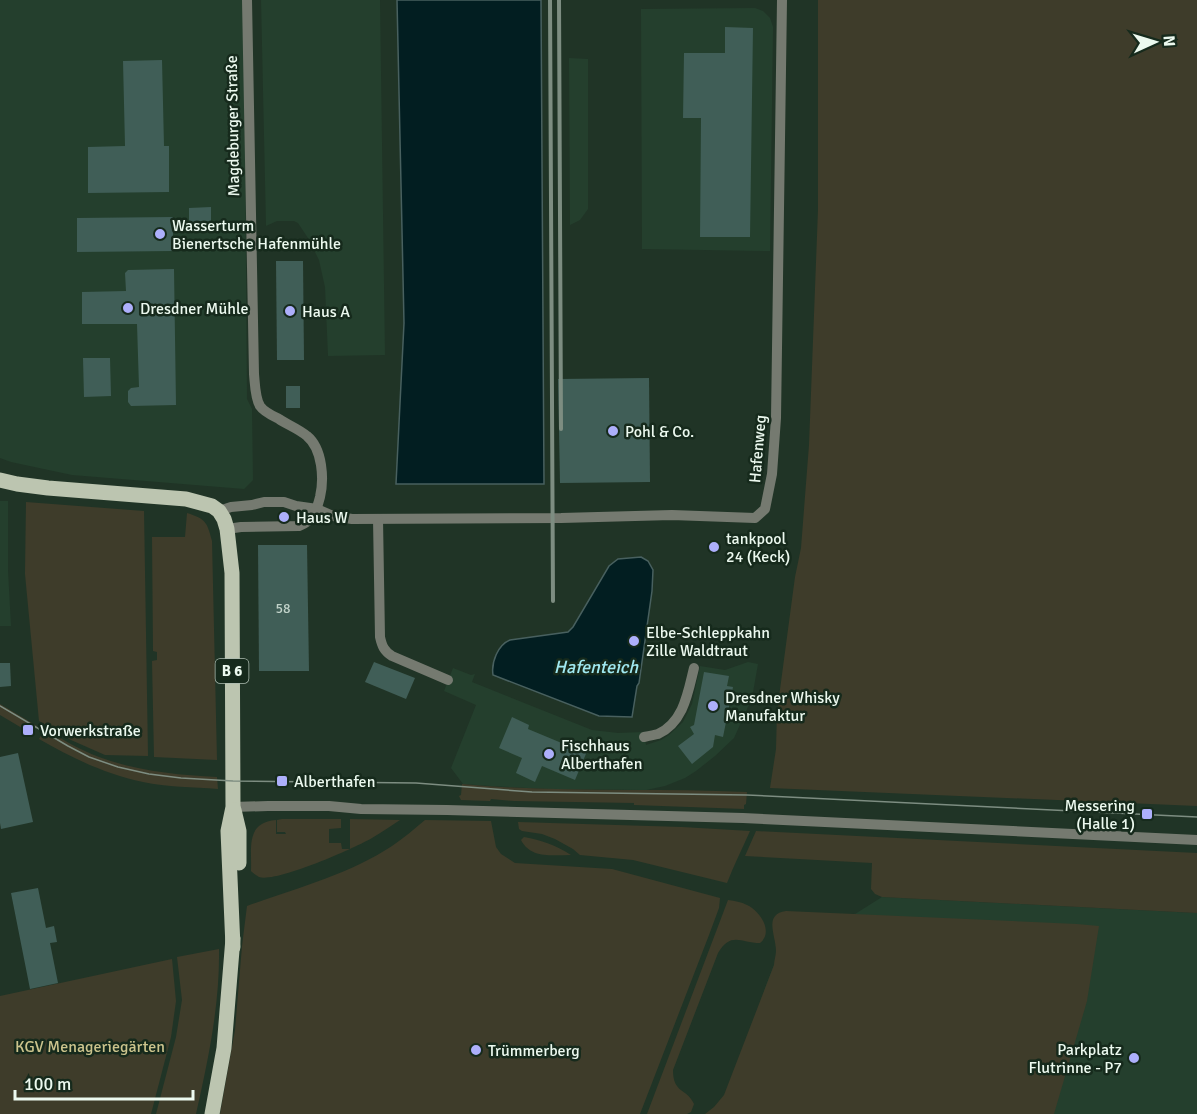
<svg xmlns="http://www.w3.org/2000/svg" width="1197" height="1114" viewBox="0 0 1197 1114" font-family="Signika,sans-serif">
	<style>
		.built { fill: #243f2d }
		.green { fill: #3e3c2a }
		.water { fill: #021e21; stroke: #48605f; stroke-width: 1.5 }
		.building { fill: #405e57 }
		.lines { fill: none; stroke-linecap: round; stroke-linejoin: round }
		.minor { stroke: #757a70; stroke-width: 10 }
		.primary { stroke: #bcc5b0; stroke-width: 15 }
		.tram { stroke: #7d8d81; stroke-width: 1.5 }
		.rail { stroke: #7d8d81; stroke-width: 4 }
		.poi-dot { fill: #adaffb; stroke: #162a1c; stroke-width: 2 }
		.labels { text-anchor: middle; stroke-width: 5; stroke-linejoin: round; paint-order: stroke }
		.number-label { font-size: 14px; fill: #c1d2c9 }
		.shield { fill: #162a1c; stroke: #acbbb0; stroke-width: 1.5 }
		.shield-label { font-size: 15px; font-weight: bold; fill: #ecf9ef }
		.street-label { font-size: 16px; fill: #ecf9ef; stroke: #162a1c }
		.poi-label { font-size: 16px; fill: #ecf9ef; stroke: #162a1c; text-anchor: start }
		.park-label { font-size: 16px; fill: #ccc48d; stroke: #162a1c }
		.water-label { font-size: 18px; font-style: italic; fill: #a0e9f1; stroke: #162a1c }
	</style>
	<rect width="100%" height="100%" fill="#203426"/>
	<g class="built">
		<path d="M0,0H244L247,399L252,409L253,480L244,489L72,475L11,462L0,458Z"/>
		<path d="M261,0H380L385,355L328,356L325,287L319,260L308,238L298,223L294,221H277L266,226Z"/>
		<path d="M755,8L763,11L770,18L773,27L770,251L642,249L641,9Z"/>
		<path d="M569,58L588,59V209L580,220L570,225Z"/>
		<path d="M0,501H8V570L11,626H0Z"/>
		<path d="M748,662L758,664L752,698L734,738L715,756L696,771L685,778L665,786L646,790L548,789L491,786L463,784L451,768L476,705L444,691L453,668L471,675L475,674L472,682L592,730L618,733L644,732L646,745L661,740L669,735L683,722L692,704L700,666L725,670Z"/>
		<path d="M882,897L1197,913V1114H731L765,988L774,965Z"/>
	</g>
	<g class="green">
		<path d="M818,0H1197V806L770,788L776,749L777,712L795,577L801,548L809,445L818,210Z"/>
		<path d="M26,502L144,511L148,756L105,755L71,740L39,721L25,574Z"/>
		<path d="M187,513C206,519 207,522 212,541L217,760L154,757L152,661L157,660V652L153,651L152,537H185Z"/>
		<path d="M0,704L37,726L32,734L0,715Z"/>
		<path d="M45,729C62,739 80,750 99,757C137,771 177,775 217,777L218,789C193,787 167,787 143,782C105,774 72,758 39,739Z"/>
		<path d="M462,784C557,793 652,788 747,792L746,804L744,805V809L634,805V803L514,801L491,799L490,801L461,800L459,796L461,795Z"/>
		<path d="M282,819H341V828L329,829V843H341L342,849H350V819L400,820C391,826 382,832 372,838C355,848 276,883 259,877C258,877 252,872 251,871C252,848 245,823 276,820V834H286L285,832H277V820Z"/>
		<path d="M425,820L491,821L496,847L501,854L515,863L612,869L720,898L719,908L709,935L640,1114H220L235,1030L242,946L247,906C294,889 350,874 392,846C404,838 414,829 425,820Z"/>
		<path d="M518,822L682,827L750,831C742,849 734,865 727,883L633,860L580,855L573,849L555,839L542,834L522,831L519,829Z"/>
		<path d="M756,831L1197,853V913L882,897L875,894L871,889L872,863L745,856Z"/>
		<path d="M524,837C541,840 556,845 571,855C552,855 531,859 521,840Z"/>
		<path d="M728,900C735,901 741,902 747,905C760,911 774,932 760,943C741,943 731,931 718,953L673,1070C673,1094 687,1088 694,1104L691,1112L687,1114H647Z"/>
		<path d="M786,911L1077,924L1099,926L1087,1001L1054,1114H705L714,1107L724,1095L774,965C774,961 776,955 776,951C776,936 763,914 786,911Z"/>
		<path d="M219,949C220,1004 208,1061 196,1114H156L176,1037L182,1000L177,957Z"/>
		<path d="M172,959L176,1001L171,1037L151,1114H0V996Z"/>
	</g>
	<g class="water">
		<path d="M397,0H541L544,484H396L404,323Z"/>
		<path d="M641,557L648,561L653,570L652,591L639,683L637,686L632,717L599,716L493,675C491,662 498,645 510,640L568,632L573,627L609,566L618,559Z"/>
	</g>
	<g class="building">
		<path d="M725,27L753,28L750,237H700L701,118H683L684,53H725Z"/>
		<path d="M162,60L164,146H169V192L88,193V147L125,146L123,61Z"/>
		<path d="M211,207V222L189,223V208Z"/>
		<path d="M173,217V251L77,252V218Z"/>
		<path d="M276,261H303L304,360H277Z"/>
		<path d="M174,269L176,405L131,406L128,402V391L131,388L139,387L137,324H82V292L126,291L125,273L128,270Z"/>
		<path d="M83,358H110L111,396L84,397Z"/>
		<path d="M649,378L650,482L560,483L558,379Z"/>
		<rect x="286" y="386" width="14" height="22"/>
		<path d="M258,545H307L309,671H259Z"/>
		<path d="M374,662L415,678L406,699L365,682Z"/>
		<path d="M0,663H10L11,686L0,687Z"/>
		<path d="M704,672L729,676L727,686L733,687L723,737L715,735L713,747L692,764L678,746L694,734L690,727L694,725Z"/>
		<path d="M512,717L529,725L528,729L564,744L566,740L588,749L575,780L542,766L535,782L516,773L522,758L499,748Z"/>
		<path d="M18,753L33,822L1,829L0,823V757Z"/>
		<path d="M38,888L46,928L54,926L57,942L50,943L58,983L30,989L11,893Z"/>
	</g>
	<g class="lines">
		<g class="minor">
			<path d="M219,511L231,507L252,505L264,502H284L296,506L317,509L333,516L352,519L561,518L672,515L755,518L765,509L772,474L776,418L782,0"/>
			<path d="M378,519L380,637C382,646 384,651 392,656L448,680"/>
			<path d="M227,529L241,527L299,526C314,520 316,512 320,497C324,480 323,449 307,436C299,429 288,425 279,419C273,416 264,412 260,406C255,398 255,384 254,374L247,0"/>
			<path d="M644,737C649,736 654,735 658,734C684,722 688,692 694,668"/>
			<path d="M233,807L268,806H329L361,809L447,810L743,818L1197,840"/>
		</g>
		<g class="primary">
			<path d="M0,480L17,484L48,488L186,499L212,506L219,511L224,519L227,529L232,573L233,807L228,831L233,947"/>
			<path d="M234,810L239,831V863"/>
			<path d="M212,1114L224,1048L233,938"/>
		</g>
		<path class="tram" d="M0,706L68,746L89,757L118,767L149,774L181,778L233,781L416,783L532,792L747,795L1197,817"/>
		<g class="rail">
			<path d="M550,0L553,601"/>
			<path d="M559,0L561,429"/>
		</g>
	</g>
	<g class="poi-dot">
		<circle cx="160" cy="234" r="6"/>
		<circle cx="128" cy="308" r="6"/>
		<circle cx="290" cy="311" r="6"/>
		<circle cx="613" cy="431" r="6"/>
		<circle cx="284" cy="517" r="6"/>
		<circle cx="714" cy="547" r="6"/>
		<circle cx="634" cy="641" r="6"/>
		<circle cx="713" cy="706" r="6"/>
		<rect x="22" y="724" width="12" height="12" rx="3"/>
		<circle cx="549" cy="754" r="6"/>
		<rect x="276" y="775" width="12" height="12" rx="3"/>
		<rect x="1141" y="808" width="12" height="12" rx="3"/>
		<circle cx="476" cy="1050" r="6"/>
		<circle cx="1134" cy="1058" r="6"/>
	</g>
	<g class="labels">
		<g class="number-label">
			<text x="283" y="613">58</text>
		</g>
		<rect class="shield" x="215.5" y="659" width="33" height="24" rx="4.5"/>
		<g class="shield-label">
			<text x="232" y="676">B 6</text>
		</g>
		<g class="street-label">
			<text transform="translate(232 126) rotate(-91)" y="6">Magdeburger Straße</text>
			<text transform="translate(757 449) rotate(-85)" y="6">Hafenweg</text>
		</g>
		<g class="poi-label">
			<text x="172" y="231">Wasserturm<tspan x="172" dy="18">Bienertsche Hafenmühle</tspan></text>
			<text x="140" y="314">Dresdner Mühle</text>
			<text x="302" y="317">Haus A</text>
			<text x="625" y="437">Pohl &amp; Co.</text>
			<text x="296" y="523">Haus W</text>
			<text x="726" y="544">tankpool<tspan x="726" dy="18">24 (Keck)</tspan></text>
			<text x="646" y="638">Elbe-Schleppkahn<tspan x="646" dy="18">Zille Waldtraut</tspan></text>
			<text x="725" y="703">Dresdner Whisky<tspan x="725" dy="18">Manufaktur</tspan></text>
			<text x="40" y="736">Vorwerkstraße</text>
			<text x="561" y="751">Fischhaus<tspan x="561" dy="18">Alberthafen</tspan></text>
			<text x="294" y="787">Alberthafen</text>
			<text x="1135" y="811" text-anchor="end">Messering<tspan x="1135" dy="18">(Halle 1)</tspan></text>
			<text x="1122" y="1055" text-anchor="end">Parkplatz<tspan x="1122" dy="18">Flutrinne - P7</tspan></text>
			<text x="488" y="1056">Trümmerberg</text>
		</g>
		<g class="park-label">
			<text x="90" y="1052">KGV Menageriegärten</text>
		</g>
		<g class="water-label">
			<text x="596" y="673">Hafenteich</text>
		</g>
	</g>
	<g transform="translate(1155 42) rotate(86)" stroke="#162a1c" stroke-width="4.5" paint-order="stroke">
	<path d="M0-4.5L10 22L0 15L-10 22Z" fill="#ecf9ef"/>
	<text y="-9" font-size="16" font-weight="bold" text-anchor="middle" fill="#ecf9ef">N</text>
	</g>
	<path d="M15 1090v9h178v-9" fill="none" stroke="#ecf9ef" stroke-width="3"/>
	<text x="24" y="1090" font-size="18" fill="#ecf9ef" stroke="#162a1c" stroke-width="4.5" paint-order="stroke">100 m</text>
</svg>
